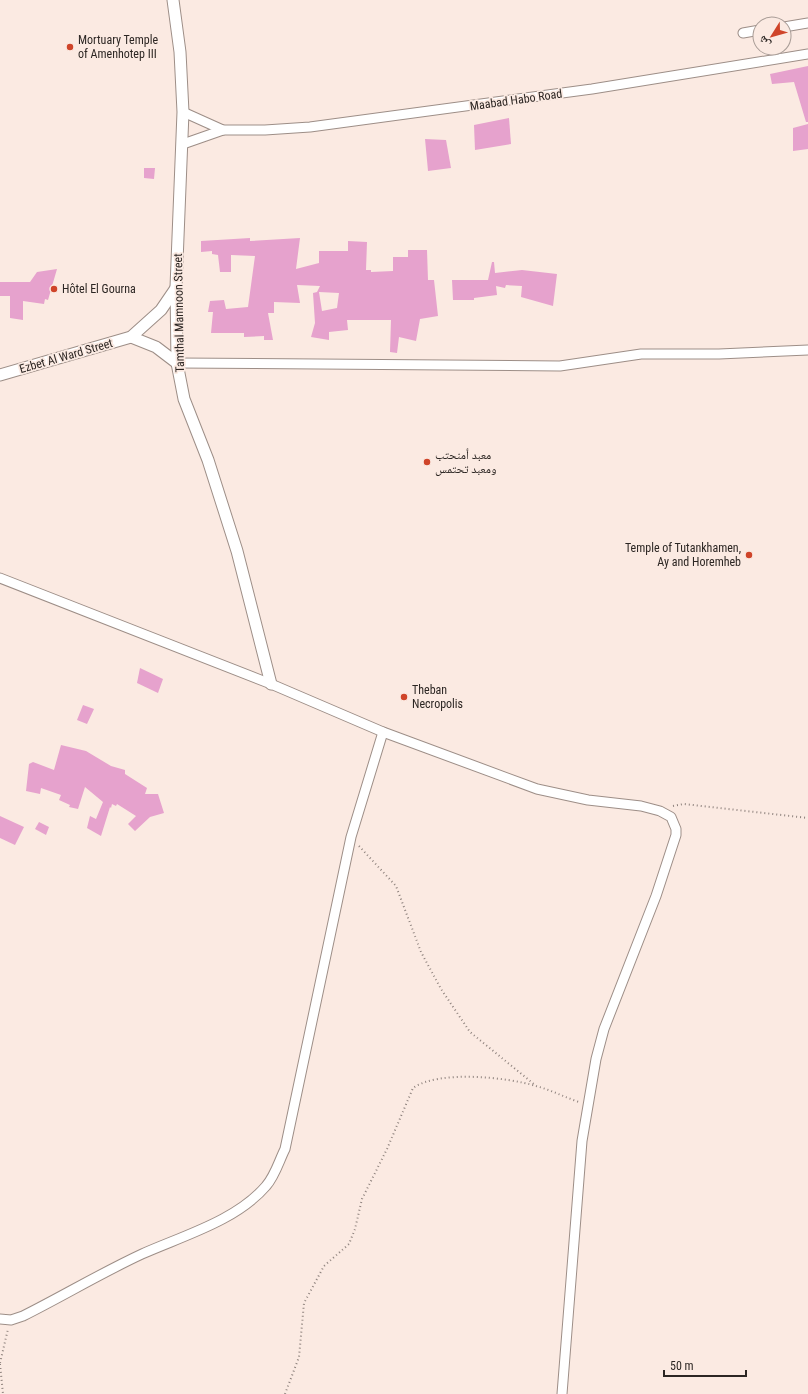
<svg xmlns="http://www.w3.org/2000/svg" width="808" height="1394" viewBox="0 0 808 1394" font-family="'Roboto Condensed','Noto Naskh Arabic',sans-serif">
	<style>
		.building { fill: #e6a2cd; fill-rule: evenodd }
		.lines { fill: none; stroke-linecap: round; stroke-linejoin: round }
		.minor-casing { stroke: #9d8e87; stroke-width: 11 }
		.tertiary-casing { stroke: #9d8e87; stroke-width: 13 }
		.path { stroke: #8f837e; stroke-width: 2; stroke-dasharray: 1 3; stroke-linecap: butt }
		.minor { stroke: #fff; stroke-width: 9 }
		.tertiary { stroke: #fff; stroke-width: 11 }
		.poi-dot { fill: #cf4429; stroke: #fbeae2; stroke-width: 1.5 }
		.labels { text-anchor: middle; stroke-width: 3.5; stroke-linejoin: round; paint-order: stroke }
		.poi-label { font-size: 12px; fill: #2c2623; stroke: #fbeae2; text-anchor: start }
		.street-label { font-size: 12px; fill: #2c2623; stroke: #fbeae2 }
	</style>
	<rect width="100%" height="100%" fill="#fbeae2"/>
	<g class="building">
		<path d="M808,66V122H806L794,82L772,84L770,74Z"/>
		<path d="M509,118L511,144L475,150L474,125Z"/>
		<path d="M808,124V149L793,151V128Z"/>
		<path d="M425,139L446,140L451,168L428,171Z"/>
		<path d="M144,168H155L154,179L144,178Z"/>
		<path d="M250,238V241L300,238L296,269L319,263V251H348V241L367,242L366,270H371V272L393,271V257H408V250H427L428,280H434L438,316L420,319L416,341L399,337L397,353L390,352L391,320H347L348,330L329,332V340L311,337L315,323L313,293L317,292L320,286L297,285L300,303L274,302V313H268L273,340H264V336L244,337V333H211L213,312H208L210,301L224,300L226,309L248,307L255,256L231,255V272H220L218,255L212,254V251L201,252V241ZM319,292L339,293L337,308L322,311Z"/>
		<path d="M492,262H494L495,273L522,270L557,274L553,306L521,297L522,286L506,285L505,288L496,286L497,295L474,298V300H453L452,280H488Z"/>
		<path d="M57,269L48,300L45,299L44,304L23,301V320L10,318V296H0V282H30L37,272Z"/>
		<path d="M140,668L163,679L158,693L137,683Z"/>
		<path d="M83,705L94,709L87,724L77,720Z"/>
		<path d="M61,745L86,751L111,766L125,770V774L147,788L145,794H158L164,813L150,817L135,831L128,824L136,816L117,804L116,806L112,804L111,808L110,807L101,836L87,828L90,816L96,819L103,802L85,787L78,809L69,807L70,805L59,800L61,795L41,788L40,794L26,791L29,764L33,762L54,770Z"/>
		<path d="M0,816L24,827L15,845L0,838Z"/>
		<path d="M39,822L49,827L46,835L35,829Z"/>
	</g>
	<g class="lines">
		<g class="minor-casing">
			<g id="minor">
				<path d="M784,27L808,23"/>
				<path d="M743,33L760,30"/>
				<path d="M183,112L223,130H265L310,127L592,89L808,54"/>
				<path d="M183,144L223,130"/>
				<path d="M177,363L560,366L641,354H719L808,350"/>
				<path d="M0,578L271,684L383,732L537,789L588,800L641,806L660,811L671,817L676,829V835L656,896L604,1029L596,1059L582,1141L562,1394"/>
				<path d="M0,1319L11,1320L23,1316C63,1296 101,1273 142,1254C182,1236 236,1221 266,1186C275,1176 279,1161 285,1149L351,837L383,732"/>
			</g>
		</g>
		<g class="tertiary-casing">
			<g id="tertiary">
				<path d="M173,0L180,52L183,112L176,287L177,363L184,399L208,460L237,551L271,684"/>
				<path d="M131,337L156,347L177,363"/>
				<path d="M0,375L131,337L161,310L176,288"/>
			</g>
		</g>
		<g class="path">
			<path d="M673,806L684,804L808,818"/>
			<path d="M359,846L396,886L421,952L441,989L470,1032L535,1085"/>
			<path d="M0,1363L8,1329"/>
			<path d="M0,1364L3,1394"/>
			<path d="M285,1394L299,1357L304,1303L324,1266L349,1244L355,1229L362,1199L387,1149L413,1088C438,1070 507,1077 536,1086C551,1090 564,1097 579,1102"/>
		</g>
		<use href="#minor" class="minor"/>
		<use href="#tertiary" class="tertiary"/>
	</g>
	<g class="poi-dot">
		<circle cx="70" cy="47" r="4"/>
		<circle cx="54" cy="289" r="4"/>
		<circle cx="427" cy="462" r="4"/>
		<circle cx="749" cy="555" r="4"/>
		<circle cx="404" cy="697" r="4"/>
	</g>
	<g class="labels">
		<g class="poi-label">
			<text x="78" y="44">Mortuary Temple<tspan x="78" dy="14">of Amenhotep III</tspan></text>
			<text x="62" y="293">Hôtel El Gourna</text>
			<text x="435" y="459">معبد أمنحتب<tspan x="435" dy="14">ومعبد تحتمس</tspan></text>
			<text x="741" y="552" text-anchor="end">Temple of Tutankhamen,<tspan x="741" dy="14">Ay and Horemheb</tspan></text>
			<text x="412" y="694">Theban<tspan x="412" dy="14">Necropolis</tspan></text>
		</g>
		<g class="street-label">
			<text transform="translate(516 100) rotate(-8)" y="4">Maabad Habo Road</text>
			<text transform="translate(179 313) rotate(-91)" y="4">Tamthal Mamnoon Street</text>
			<text transform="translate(66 356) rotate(-16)" y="4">Ezbet Al Ward Street</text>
		</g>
	</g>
	<g transform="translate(772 36) rotate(233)"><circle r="19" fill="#fbeae2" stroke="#a89c96"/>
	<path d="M0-3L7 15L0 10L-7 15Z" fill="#cf4429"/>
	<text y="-6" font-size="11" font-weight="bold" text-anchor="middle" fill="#2c2623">ش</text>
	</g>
	<path d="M664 1370v6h82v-6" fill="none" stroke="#2c2623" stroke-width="2"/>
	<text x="670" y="1370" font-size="12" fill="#2c2623" stroke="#fbeae2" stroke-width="3" paint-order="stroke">50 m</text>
</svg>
